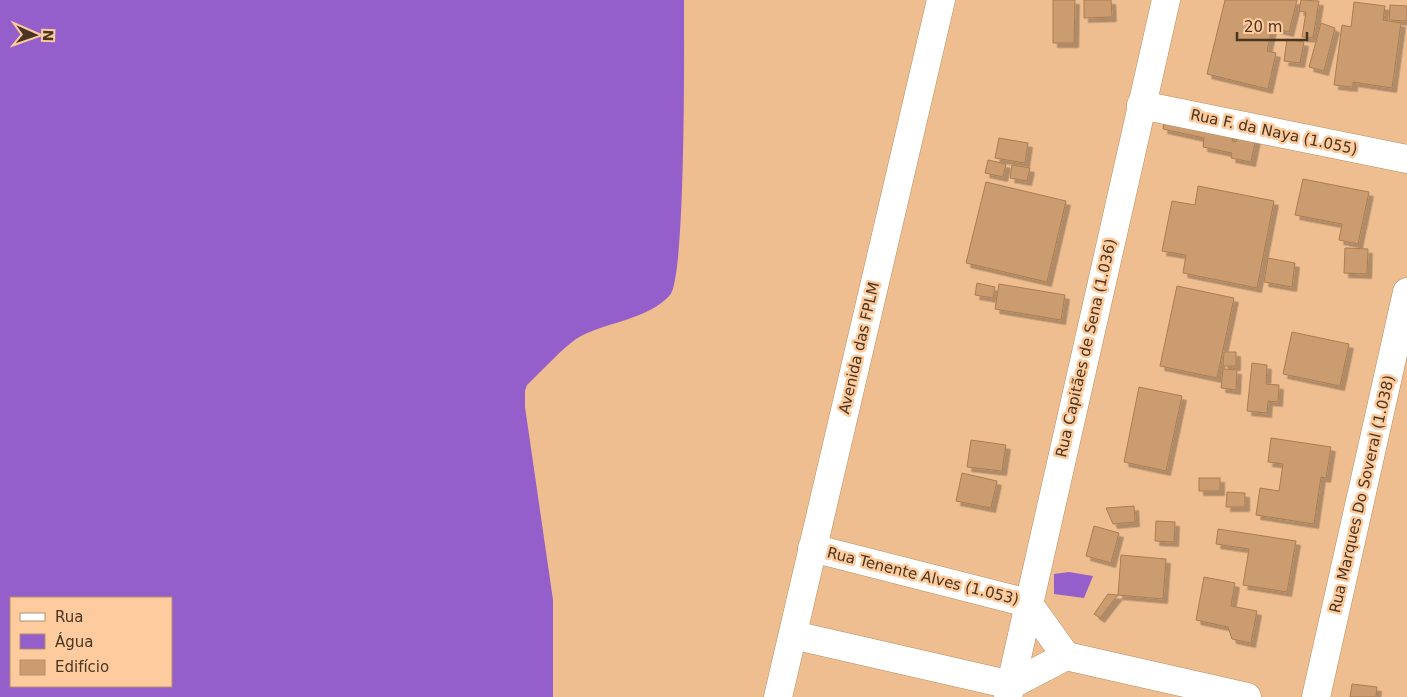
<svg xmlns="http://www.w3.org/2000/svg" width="1407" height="697" viewBox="0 0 1407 697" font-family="'DejaVu Sans',sans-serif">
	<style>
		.water { fill: #945fca; fill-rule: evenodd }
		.building { fill: #cb9c6f; stroke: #aa7d50; filter: url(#shadow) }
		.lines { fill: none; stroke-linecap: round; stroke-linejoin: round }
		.minor-casing { stroke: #ba8c5f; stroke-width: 29 }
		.minor { stroke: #fff; stroke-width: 28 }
		.labels { text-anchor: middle; stroke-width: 5; stroke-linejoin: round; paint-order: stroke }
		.street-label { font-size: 15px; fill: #483522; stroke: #fdcb9d }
	</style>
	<defs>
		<filter id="shadow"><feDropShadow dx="4.5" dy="4.5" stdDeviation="0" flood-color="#0004"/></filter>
	</defs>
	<rect width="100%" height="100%" fill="#efbe90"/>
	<g class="water">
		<path d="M0,0H684C684,40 686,277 670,295C649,319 608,322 581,336C566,344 541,372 527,385L525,391V407L553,600V697H0ZM171,598V686H11V598Z"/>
		<path d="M1069,572L1093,576L1084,598L1054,594V574Z"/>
	</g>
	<g class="building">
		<path d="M1053,0H1075L1074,43H1053Z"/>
		<path d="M1084,0H1111L1112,17L1084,18Z"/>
		<path d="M1225,0H1297L1289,32L1272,28L1267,51L1276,53L1268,89L1207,74Z"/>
		<path d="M1301,0L1319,1L1313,38L1302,37L1306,12L1299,11Z"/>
		<path d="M1354,2L1385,6L1383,20L1401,23L1392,88L1353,82V87L1334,85L1342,25L1351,27Z"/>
		<path d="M1390,5L1407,6V21L1389,20Z"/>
		<path d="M1321,23L1335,28L1324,71L1309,67Z"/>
		<path d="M1287,39L1304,42L1300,63L1284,61Z"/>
		<path d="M1165,117L1234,131L1232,141L1236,142L1238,129L1257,133L1251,162L1231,158L1232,153L1203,147L1204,138L1163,129Z"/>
		<path d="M999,138L1028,143L1025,163L995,158Z"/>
		<path d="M988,160L1006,164L1003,177L985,173Z"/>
		<path d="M1012,165L1030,168L1027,181L1010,178Z"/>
		<path d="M1303,179L1369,192L1358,244L1339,240L1342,224L1295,215Z"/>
		<path d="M986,182L1066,201L1047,282L966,263Z"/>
		<path d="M1198,186L1274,201L1257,288L1183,273L1186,255L1162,251L1172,201L1195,205Z"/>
		<path d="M1345,248L1368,249L1367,274L1344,273Z"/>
		<path d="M1268,258L1295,263L1292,287L1264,282Z"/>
		<path d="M977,283L995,287L993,298L975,295Z"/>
		<path d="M999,284L1065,295L1061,320L995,309Z"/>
		<path d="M1177,286L1234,298L1217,378L1160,366Z"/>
		<path d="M1292,332L1349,344L1340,386L1283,374Z"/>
		<path d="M1224,352H1236V366H1223Z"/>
		<path d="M1252,363L1267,365L1266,384L1279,385L1278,402L1268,401L1267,413L1247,411Z"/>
		<path d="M1223,369L1237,370L1236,390L1221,388Z"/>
		<path d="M1139,387L1182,396L1166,471L1124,462Z"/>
		<path d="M1271,438L1331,447L1326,478L1321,477L1314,524L1256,515L1260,488L1279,491L1283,464L1268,462Z"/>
		<path d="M971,440L1006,445L1002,471L967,467Z"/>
		<path d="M962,473L997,481L991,508L956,501Z"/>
		<rect x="1199" y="478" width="21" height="13"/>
		<path d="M1227,492L1245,493V507H1226Z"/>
		<path d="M1134,506L1135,522L1113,524L1106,508Z"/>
		<path d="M1156,521L1175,522L1174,542L1155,541Z"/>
		<path d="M1094,526L1119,533L1111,563L1086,556Z"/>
		<path d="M1218,529L1296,541L1287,592L1243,585L1249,549L1216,544Z"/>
		<path d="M1121,555L1166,559L1163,599L1118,595Z"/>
		<path d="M1204,577L1235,583L1231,606L1257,611L1251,643L1232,639L1228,627L1196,620Z"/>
		<path d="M1108,594L1118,595L1100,618L1094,614Z"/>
		<path d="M1352,684L1377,687L1376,697H1350Z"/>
	</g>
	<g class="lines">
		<g class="minor-casing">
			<g id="minor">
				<path d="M1141,105L1407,159"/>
				<path d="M812,548L1028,603L1066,656"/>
				<path d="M793,635L1011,685L1066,656L1247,697"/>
				<path d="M778,697L941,0"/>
				<path d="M1008,697L1166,0"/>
				<path d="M1316,697L1407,292"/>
			</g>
		</g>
		<use href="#minor" class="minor"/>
	</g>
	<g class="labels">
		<g class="street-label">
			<text transform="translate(1274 132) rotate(12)" y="5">Rua F. da Naya (1.055)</text>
			<text transform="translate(859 348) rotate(-77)" y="5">Avenida das FPLM</text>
			<text transform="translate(1086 348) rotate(-77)" y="5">Rua Capitães de Sena (1.036)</text>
			<text transform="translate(1362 494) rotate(-77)" y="5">Rua Marques Do Soveral (1.038)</text>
			<text transform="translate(923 576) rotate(14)" y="5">Rua Tenente Alves (1.053)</text>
		</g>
	</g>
	<rect x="10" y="597" width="162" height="90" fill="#fdcb9d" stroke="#b58f6c"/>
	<rect x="20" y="613" width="25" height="8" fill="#ffffff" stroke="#b58f6c"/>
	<text x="55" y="622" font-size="15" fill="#483522">Rua</text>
	<rect x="20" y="634" width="25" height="15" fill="#945fca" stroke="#b58f6c"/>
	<text x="55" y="647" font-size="15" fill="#483522">Água</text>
	<rect x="20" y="660" width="25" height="15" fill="#cb9c6f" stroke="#b58f6c"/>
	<text x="55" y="672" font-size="15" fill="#483522">Edifício</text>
	<g transform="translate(35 35) rotate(92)" stroke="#fdcb9d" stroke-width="4" paint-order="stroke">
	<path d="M0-4L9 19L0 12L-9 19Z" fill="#483522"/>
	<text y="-8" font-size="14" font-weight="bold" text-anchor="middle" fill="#483522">N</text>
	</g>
	<path d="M1237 32v8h70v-8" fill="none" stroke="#483522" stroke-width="2.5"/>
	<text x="1244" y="32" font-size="15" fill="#483522" stroke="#fdcb9d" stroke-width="4" paint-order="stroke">20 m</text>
</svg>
